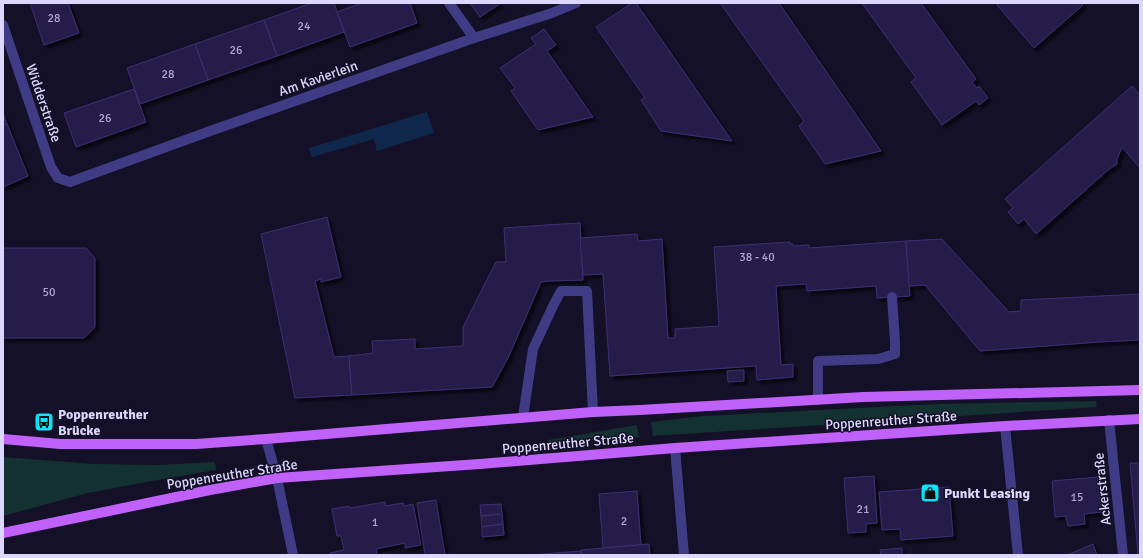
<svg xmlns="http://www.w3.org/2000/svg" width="1143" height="558" viewBox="0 0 1143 558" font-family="Signika,sans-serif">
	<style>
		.green { fill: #133130 }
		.water { fill: #10274c }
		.building { fill: #251d48; stroke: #3c2f73; filter: url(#shadow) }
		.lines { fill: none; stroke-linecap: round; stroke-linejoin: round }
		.minor { stroke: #3f3c85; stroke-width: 10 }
		.major { stroke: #c161fc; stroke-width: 10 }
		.labels { text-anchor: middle; stroke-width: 3; stroke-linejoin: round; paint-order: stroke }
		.number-label { font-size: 12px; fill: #aea8d0 }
		.street-label { font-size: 14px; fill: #dbd7fe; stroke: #141027 }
		.poi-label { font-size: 14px; font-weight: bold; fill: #dbd7fe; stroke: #141027; text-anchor: start }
	</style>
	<defs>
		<filter id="shadow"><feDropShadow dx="3.5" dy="3.5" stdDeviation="1" flood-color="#0009"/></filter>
	</defs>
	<rect width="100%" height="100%" fill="#141027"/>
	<g class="green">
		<path d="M1096,401L1097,407L653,436L651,422L702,416L936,404Z"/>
		<path d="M637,425L639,437L548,444V440Z"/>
		<path d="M3,457L94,464L157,465L215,462L216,470L152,481L88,493L3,516Z"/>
	</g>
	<path class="water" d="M427,112L434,133L377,151L374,139L312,157L309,148Z"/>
	<g class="building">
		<path d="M30,3H68L79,33L44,45Z"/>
		<path d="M312,3H334L344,32L277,56L264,20Z"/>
		<path d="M362,3H410L417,23L350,47L337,12Z"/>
		<path d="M470,3H501L480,17Z"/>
		<path d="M632,3H636L732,141L661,131L641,100L645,98L596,27Z"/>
		<path d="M720,3H779L881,151L825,164L799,126L804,121Z"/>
		<path d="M862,3H921L976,79L972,82L977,88L979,86L988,98L979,105L976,101L942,125L911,82L916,78Z"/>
		<path d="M999,3H1081L1083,5L1034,48L997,5Z"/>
		<path d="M264,20L277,56L208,80L195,44Z"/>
		<path d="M544,29L556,45L547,51L593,117L538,130L511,91L515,88L500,68L536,44L531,38Z"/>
		<path d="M195,44L208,80L140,104L127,68Z"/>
		<path d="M1132,86L1140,95V168L1122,147L1117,159V164L1108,170L1036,234L1024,219L1018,224L1008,212L1013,208L1005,199Z"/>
		<path d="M134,89L146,122L76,147L64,113Z"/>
		<path d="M3,113L7,124L3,125Z"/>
		<path d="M7,124L28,176L3,187V125Z"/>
		<path d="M327,217L341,277L321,282V279L315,281L334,357L349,356L352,395L295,398L261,234Z"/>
		<path d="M580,223L583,280L549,281L541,282L508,358L492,387L352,395L349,356L373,353L372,341L415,339V349L463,346V327L496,262H506L504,228L546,225Z"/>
		<path d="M637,234L638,241L662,239L668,338H675V329L719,326L714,247L790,242V244H793V246L809,245V248L906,241L910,296L877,298L876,286L807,291L806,284L776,286L781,365L793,364V377L757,380L756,366L610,376L603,274L583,275L580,238Z"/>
		<path d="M942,239L1009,312L1021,311V300L1140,294V340L1099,342L980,351L925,285L909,286L906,241Z"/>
		<path d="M3,248H86L95,258V327L84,338H3Z"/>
		<path d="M744,370V381L728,382L727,371Z"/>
		<path d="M1130,463H1140V555H1138Z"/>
		<path d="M874,476L877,523L866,524V532L848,533L844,478Z"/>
		<path d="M1098,477L1101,512L1084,514L1085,524L1068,526L1066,516L1055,517L1052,481Z"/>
		<path d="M949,487L953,536L901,540L900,529L882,530L879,492Z"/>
		<path d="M637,491L641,545L603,548L599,494Z"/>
		<path d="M436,500L445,555H425L417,503Z"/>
		<path d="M385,502V506L403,503L404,506L413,504L421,545L405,548V543L376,549L377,555H330V553L344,550L341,536H337L332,509L349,506L350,508Z"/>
		<path d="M501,504L502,514L481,516L480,505Z"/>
		<path d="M502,514L503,524L482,527L481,516Z"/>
		<path d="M503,524L504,535L482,537V527Z"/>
		<path d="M649,544L650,555H582L581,550Z"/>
		<path d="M1093,544L1097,555H1067Z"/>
		<path d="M902,548V555H881L880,550Z"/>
		<path d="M581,551V555H531Z"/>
	</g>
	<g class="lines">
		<g class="minor">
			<path d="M449,3L474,38"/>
			<path d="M3,25L51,167L58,178L70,182L213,130L474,38L552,13L576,3"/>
			<path d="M818,400V361L878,359L895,354V342L892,297"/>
			<path d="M523,417L533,349L553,306L561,291H587L593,412"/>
			<path d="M1109,420L1123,555"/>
			<path d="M1005,426L1018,555"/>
			<path d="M266,439L277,478L293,555"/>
			<path d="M675,448L684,555"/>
		</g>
		<g class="major">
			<path d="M3,439L60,444H196L266,439L593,412L640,410L863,397L1140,390"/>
			<path d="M3,533L210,490L277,478L480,464L675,448L1005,426L1140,419"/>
		</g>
	</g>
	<defs>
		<g id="bus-square" transform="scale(1)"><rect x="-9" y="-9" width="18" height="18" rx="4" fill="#08e3fa" stroke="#141027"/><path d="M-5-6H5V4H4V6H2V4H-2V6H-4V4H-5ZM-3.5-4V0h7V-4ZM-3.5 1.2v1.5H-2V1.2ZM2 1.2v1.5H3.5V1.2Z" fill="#111"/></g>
		<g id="shop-square" transform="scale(1)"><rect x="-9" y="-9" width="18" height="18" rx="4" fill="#08e3fa" stroke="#141027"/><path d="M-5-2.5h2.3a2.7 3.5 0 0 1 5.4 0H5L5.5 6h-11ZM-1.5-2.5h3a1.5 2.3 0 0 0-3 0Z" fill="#111"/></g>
	</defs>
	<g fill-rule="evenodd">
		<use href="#bus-square" x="44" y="422"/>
		<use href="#shop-square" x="930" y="493"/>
	</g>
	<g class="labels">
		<g class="number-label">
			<text x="54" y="22">28</text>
			<text x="304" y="30">24</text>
			<text x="236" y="54">26</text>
			<text x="168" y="78">28</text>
			<text x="105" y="122">26</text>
			<text x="757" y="261">38 - 40</text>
			<text x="49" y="296">50</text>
			<text x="1077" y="501">15</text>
			<text x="863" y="513">21</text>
			<text x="624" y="525">2</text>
			<text x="375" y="526">1</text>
		</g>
		<g class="street-label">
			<text transform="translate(318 78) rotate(-19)" y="5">Am Kavierlein</text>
			<text transform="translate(44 103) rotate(71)" y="5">Widderstraße</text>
			<text transform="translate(891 420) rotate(-4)" y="5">Poppenreuther Straße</text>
			<text transform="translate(568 443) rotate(-5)" y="5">Poppenreuther Straße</text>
			<text transform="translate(232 474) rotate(-9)" y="5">Poppenreuther Straße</text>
			<text transform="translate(1102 489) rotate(-96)" y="5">Ackerstraße</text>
		</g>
		<g class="poi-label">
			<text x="58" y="419">Poppenreuther<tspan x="58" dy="16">Brücke</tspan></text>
			<text x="944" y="498">Punkt Leasing</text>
		</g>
	</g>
	<rect width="1143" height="558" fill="none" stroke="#dbd7fe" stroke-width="8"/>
</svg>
